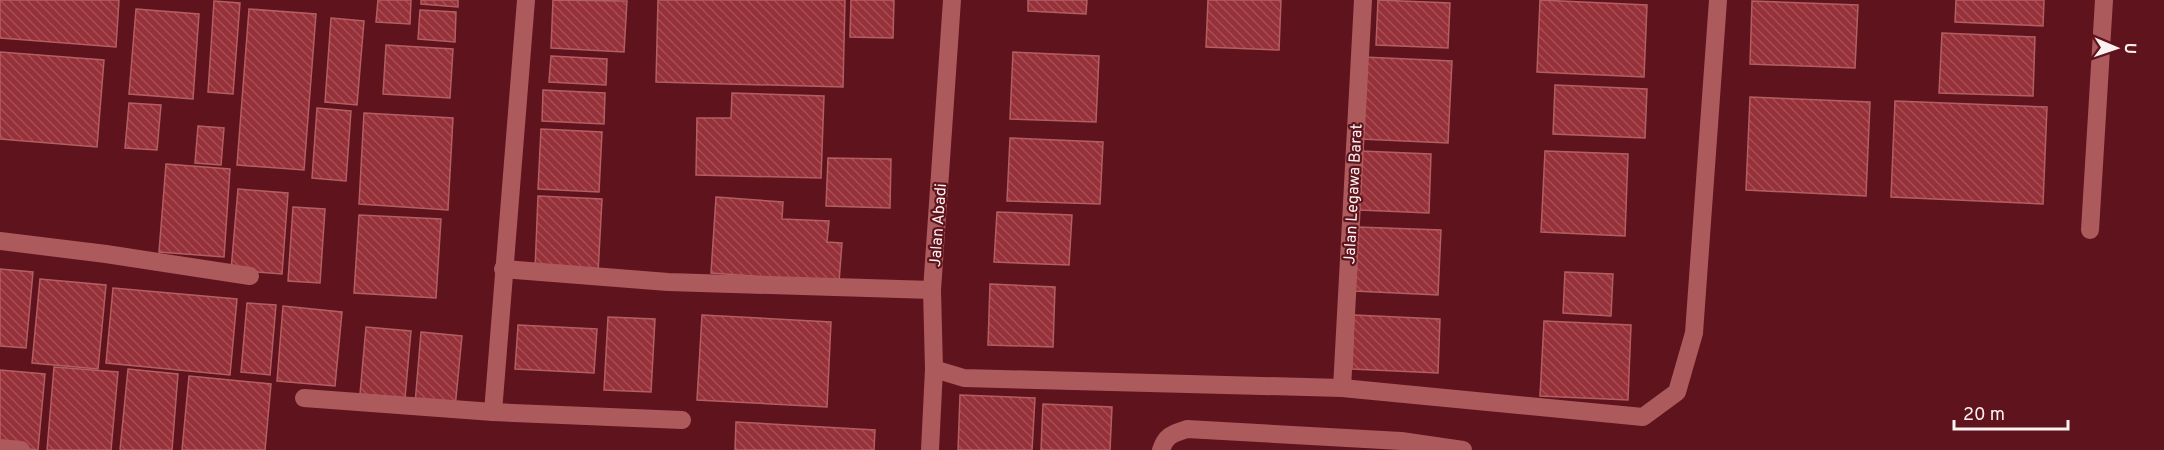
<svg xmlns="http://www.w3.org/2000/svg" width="2164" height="450" viewBox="0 0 2164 450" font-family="Overpass,sans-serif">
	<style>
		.building { fill: url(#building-back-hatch); stroke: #b35f62; stroke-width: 1.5 }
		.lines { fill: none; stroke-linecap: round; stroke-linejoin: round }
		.street { stroke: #ac5a5c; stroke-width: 18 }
		.secondary { stroke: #ac5a5c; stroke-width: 18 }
		.labels { text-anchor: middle; stroke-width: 4.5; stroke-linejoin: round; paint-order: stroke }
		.street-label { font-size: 16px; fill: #fbf1f1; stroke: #5f131d }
	</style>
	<defs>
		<pattern id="building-back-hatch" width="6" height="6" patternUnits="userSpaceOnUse" patternTransform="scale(1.5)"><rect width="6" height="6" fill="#963039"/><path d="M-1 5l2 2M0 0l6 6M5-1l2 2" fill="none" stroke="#a64e56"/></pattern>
	</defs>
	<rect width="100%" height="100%" fill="#5f131d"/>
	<g class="building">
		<path d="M0,0H119L116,47L0,38Z"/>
		<path d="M378,0H411L410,24L376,22Z"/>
		<path d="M421,0H458V7L421,4Z"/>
		<path d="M553,0L627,1L624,52L551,48Z"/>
		<path d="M658,0H845L843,87L656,82Z"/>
		<path d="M851,0H894L893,38L850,37Z"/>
		<path d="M1028,0H1087L1086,14L1028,11Z"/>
		<path d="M1208,0H1281L1279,50L1206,47Z"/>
		<path d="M1378,0L1450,3L1448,48L1376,45Z"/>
		<path d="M1540,0L1647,5L1644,77L1537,72Z"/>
		<path d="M1956,0H2044L2043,26L1955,22Z"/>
		<path d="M214,1L240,3L233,94L208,92Z"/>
		<path d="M1752,1L1858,5L1855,68L1750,64Z"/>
		<path d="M136,9L199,14L193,99L129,94Z"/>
		<path d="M249,9L316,14L304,170L237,165Z"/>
		<path d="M420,10L456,12L455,42L418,39Z"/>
		<path d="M331,18L364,21L357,105L325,102Z"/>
		<path d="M1942,33L2035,37L2033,96L1939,93Z"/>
		<path d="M386,45L453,49L450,98L383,94Z"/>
		<path d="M0,52L104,60L97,147L0,139Z"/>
		<path d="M1013,52L1099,56L1096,122L1010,119Z"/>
		<path d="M551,56L607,59L606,85L549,82Z"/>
		<path d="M1363,57L1452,61L1448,143L1360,139Z"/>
		<path d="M1555,85L1647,89L1645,138L1553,134Z"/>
		<path d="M543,90L605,93L604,124L542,121Z"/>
		<path d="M732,93L824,96L821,178L696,175L697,118H731Z"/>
		<path d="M1750,97L1870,102L1866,196L1746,190Z"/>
		<path d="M1895,101L2047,107L2043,204L1891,197Z"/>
		<path d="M129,103L161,105L157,150L125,148Z"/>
		<path d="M317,108L351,111L346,181L312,178Z"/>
		<path d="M364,113L453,118L448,210L359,204Z"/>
		<path d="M198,126L224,128L221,165L195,163Z"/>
		<path d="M541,129L602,132L599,192L538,189Z"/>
		<path d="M1010,138L1103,142L1100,204L1007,201Z"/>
		<path d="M1361,151L1431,154L1429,213L1359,210Z"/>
		<path d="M1545,151L1628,154L1625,236L1541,232Z"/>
		<path d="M828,158L891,159L890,208L826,206Z"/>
		<path d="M166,164L230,169L224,257L159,252Z"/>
		<path d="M238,189L288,193L282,274L231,270Z"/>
		<path d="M538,196L602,199L598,273L535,270Z"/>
		<path d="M716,197L783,202L782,219L829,221L827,242L842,243L839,282L711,273Z"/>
		<path d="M293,207L325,209L320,283L288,281Z"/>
		<path d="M997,212L1072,215L1069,265L994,262Z"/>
		<path d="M359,215L441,219L436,298L354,293Z"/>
		<path d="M1357,227L1441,230L1438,295L1354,291Z"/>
		<path d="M0,269L33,272L26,348L0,346Z"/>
		<path d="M1565,272L1613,274L1611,316L1563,313Z"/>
		<path d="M40,279L106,285L98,369L32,363Z"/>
		<path d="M990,284L1055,287L1053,347L988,345Z"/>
		<path d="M113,288L237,299L230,375L106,363Z"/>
		<path d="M247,303L276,305L270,375L241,372Z"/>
		<path d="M283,306L342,312L335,386L277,381Z"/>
		<path d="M702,315L831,322L827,407L697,400Z"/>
		<path d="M1354,315L1440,319L1438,373L1352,369Z"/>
		<path d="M608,317L655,319L651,392L604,390Z"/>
		<path d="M1544,321L1631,325L1628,400L1540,396Z"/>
		<path d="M518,325L597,329L594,373L515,369Z"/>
		<path d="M366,327L411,331L405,398L360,394Z"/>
		<path d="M421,332L462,336L455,408L415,404Z"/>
		<path d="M54,367L118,372L111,450H47Z"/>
		<path d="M128,369L178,374L172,450H120Z"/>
		<path d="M0,370L45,374L38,450L0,446Z"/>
		<path d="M189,376L271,384L265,450H182Z"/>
		<path d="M960,395L1035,398L1032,450H958Z"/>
		<path d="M1043,404L1112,407L1110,450H1041Z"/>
		<path d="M736,422L875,430L874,450H735Z"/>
	</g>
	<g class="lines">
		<g class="street">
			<path d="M2090,230L2104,0"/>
			<path d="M0,241L106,254L250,276"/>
			<path d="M503,269L668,282L932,290"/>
			<path d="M934,369L964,378L1342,388L1643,417L1677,392L1694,333L1718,0"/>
			<path d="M1342,388L1363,0"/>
			<path d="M304,398L493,412L682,420"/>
			<path d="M493,412L526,0"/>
			<path d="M0,448L21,450"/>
			<path d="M1161,450C1166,435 1172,434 1187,429L1401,441L1463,450"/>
		</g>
		<path class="secondary" d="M930,450L934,369L932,290L952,0"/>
	</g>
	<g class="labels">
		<g class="street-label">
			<text transform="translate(1352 194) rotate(-87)" y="6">Jalan Legawa Barat</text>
			<text transform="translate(937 225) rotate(-86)" y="6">Jalan Abadi</text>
		</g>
	</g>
	<g transform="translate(2116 48) rotate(92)" stroke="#5f131d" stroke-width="4.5" paint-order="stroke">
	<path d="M0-4.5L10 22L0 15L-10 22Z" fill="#fbf1f1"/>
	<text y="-9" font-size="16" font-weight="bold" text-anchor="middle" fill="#fbf1f1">U</text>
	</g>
	<path d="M1954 420v9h114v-9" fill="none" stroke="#fbf1f1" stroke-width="3"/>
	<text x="1963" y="420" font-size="18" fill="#fbf1f1" stroke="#5f131d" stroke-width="4.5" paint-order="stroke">20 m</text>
</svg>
